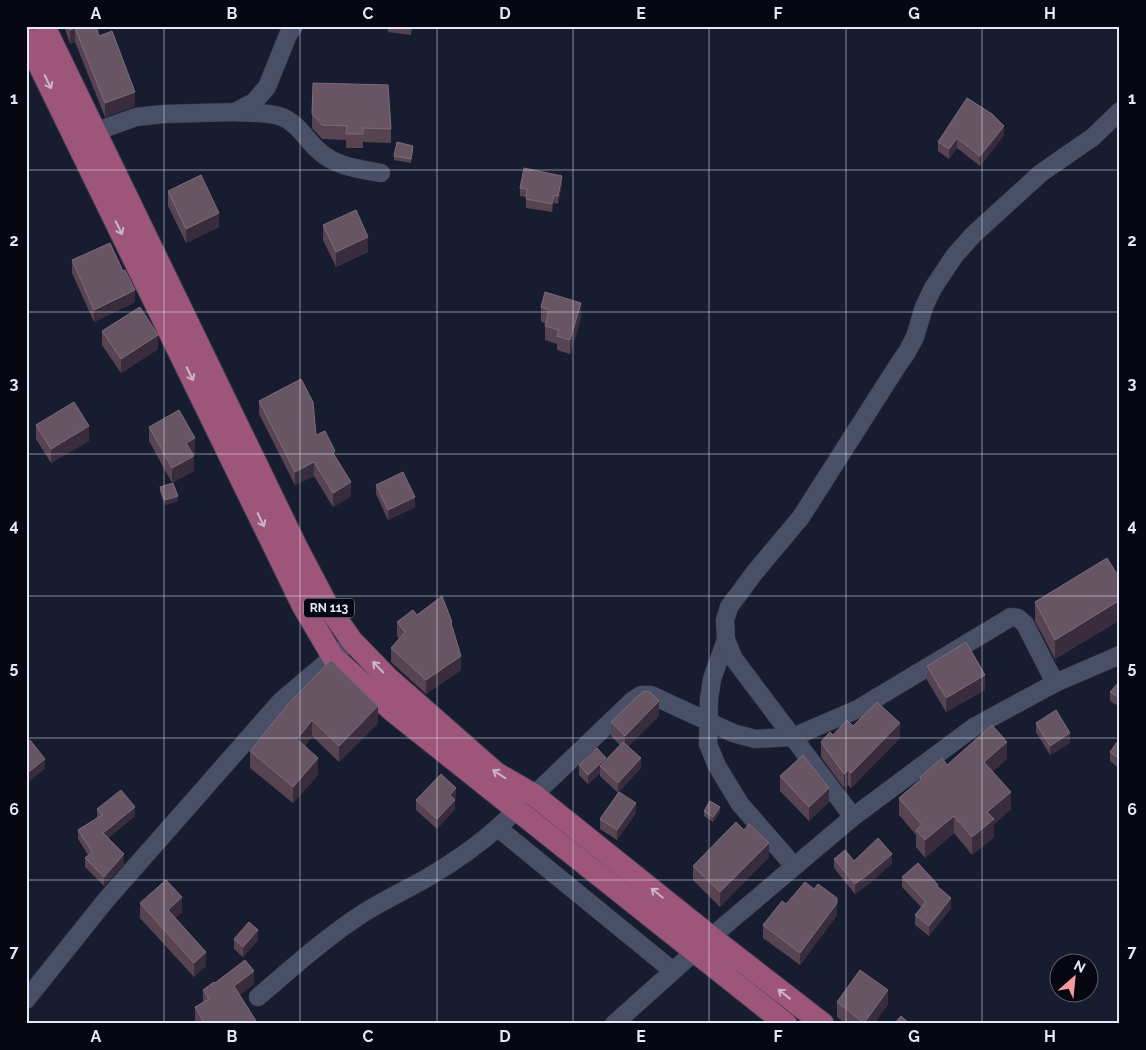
<svg xmlns="http://www.w3.org/2000/svg" width="1146" height="1050" viewBox="0 0 1146 1050" font-family="Raleway,sans-serif">
	<style>
		.lines { fill: none; stroke-linecap: round; stroke-linejoin: round }
		.minor-casing { stroke: #353849; stroke-width: 19 }
		.major-casing { stroke: #353849; stroke-width: 24 }
		.minor { stroke: #484f67; stroke-width: 18 }
		.major { stroke: #9d5679; stroke-width: 22 }
		.wall { fill: #584351 }
		.shaded-wall { fill: #382c3d }
		.building { fill: #685563; stroke: #7b6c7a }
		.oneway { stroke: #cbb5cb }
		.grid { fill: none; stroke: #e4e8f7; stroke-width: 1; stroke-opacity: 0.55 }
		.labels { text-anchor: middle; stroke-width: 4; stroke-linejoin: round; paint-order: stroke }
		.shield { fill: #060710; stroke: #a1a4b2; stroke-width: 1 }
		.shield-label { font-size: 12px; font-weight: bold; fill: #e4e8f7 }
		.neatline { fill: none; stroke: #e4e8f7; stroke-width: 2 }
		.grid-label { font-size: 16px; text-anchor: middle; font-weight: bold; fill: #e4e8f7 }
	</style>
	<rect width="100%" height="100%" fill="#171c31"/>
	<g class="lines">
		<g class="minor-casing">
			<g id="minor">
				<path d="M236,112C250,113 269,112 282,117C299,124 306,140 319,151C336,167 360,169 381,173"/>
				<path d="M94,132L136,117L164,114L235,112L254,102L267,87L288,35L294,26"/>
				<path d="M726,640L712,679L709,699L708,744L717,766L740,804L794,866"/>
				<path d="M534,795L632,701L641,695H651L733,733L755,739L793,737L858,709L1011,617L1018,618L1025,624L1055,683"/>
				<path d="M853,817L734,659L726,640L725,620L729,607L755,572L801,517L898,365L907,352L915,337L924,307L933,288L955,255L974,234L1041,173L1093,137L1120,111"/>
				<path d="M498,828L673,971"/>
				<path d="M258,997C292,968 325,938 362,914C382,901 404,891 425,879C458,860 490,837 516,810"/>
				<path d="M26,1000L106,900L281,701L341,650"/>
				<path d="M614,1024L711,937L853,817L974,727L1055,683L1120,655"/>
			</g>
		</g>
		<g class="major-casing">
			<g id="major">
				<path d="M44,26L296,546L327,605L352,641L388,678L496,773L534,795L711,937L823,1024"/>
				<path d="M26,38L303,606L333,657L394,712L786,1024"/>
			</g>
		</g>
		<use href="#minor" class="minor"/>
		<use href="#major" class="major"/>
	</g>
	<g class="wall">
		<path d="M64,26H96L99,36L135,106L105,117L75,42L70,44Z"/>
		<path d="M388,26H412L411,35L388,32Z"/>
		<path d="M967,98L1004,135L980,166L957,148L949,159L938,151V142Z"/>
		<path d="M312,114L391,129V143L363,142V148H346V140L322,139L312,128Z"/>
		<path d="M413,150L411,163L394,160V156Z"/>
		<path d="M562,184L558,204L554,203L552,212L526,208V197L520,196V188Z"/>
		<path d="M168,191L219,227L186,243L168,206Z"/>
		<path d="M323,225L368,252L336,267L323,240Z"/>
		<path d="M72,260L135,302L94,322L72,273Z"/>
		<path d="M541,307L581,318L570,354L557,350V344L545,340V323L541,322Z"/>
		<path d="M102,331L158,349L121,373L102,345Z"/>
		<path d="M259,401L316,435L335,456L351,496L333,507L314,476L295,485L259,414Z"/>
		<path d="M36,425L89,441L51,463L36,439Z"/>
		<path d="M149,427L195,453L193,454L194,471L172,483L149,441Z"/>
		<path d="M376,485L415,507L388,520L376,494Z"/>
		<path d="M160,487L178,501L165,505L160,492Z"/>
		<path d="M1120,579V620L1055,659L1035,621V602Z"/>
		<path d="M417,615L452,628L461,670L426,694L391,662V648L399,639L397,636V622Z"/>
		<path d="M927,666L985,690L946,712L927,680Z"/>
		<path d="M1120,681V707L1110,701V692Z"/>
		<path d="M289,703L378,723L339,762L312,736L305,746L318,775L293,803L250,768V751Z"/>
		<path d="M659,716L628,746L641,768L619,792L636,813L617,840L600,829V819L618,793L600,776V773L588,784L579,775V765L606,760L620,745L611,736V722Z"/>
		<path d="M1036,723L1070,743L1050,755L1036,732Z"/>
		<path d="M853,726L900,738L851,788L848,785L844,788L821,757V742L833,735Z"/>
		<path d="M1120,738V769L1110,761V752Z"/>
		<path d="M1007,759L993,771L1011,809L994,824V837L972,855L954,833L925,858L916,847V835L899,815V798L920,781V777L947,765Z"/>
		<path d="M780,776L829,802L809,821L780,791Z"/>
		<path d="M456,798L455,799V809L437,829L416,810V800Z"/>
		<path d="M97,809L135,816L108,838L124,864L104,886L85,867V858L88,855L78,839V830L97,818Z"/>
		<path d="M704,811L720,812L713,822L704,816Z"/>
		<path d="M744,830L769,857L720,907L693,880V866Z"/>
		<path d="M834,859L854,861L892,863L870,883L855,894L834,868Z"/>
		<path d="M902,877L938,888L951,908L929,936L915,925V915L921,907L902,887Z"/>
		<path d="M140,903L182,912L175,918L206,966L194,977L140,918Z"/>
		<path d="M786,904L837,915L800,965L763,938V925Z"/>
		<path d="M234,939L258,940L243,957L234,949Z"/>
		<path d="M254,984L239,995L258,1024H197L195,1020V1007L203,1002V990Z"/>
		<path d="M837,1002L888,1004L874,1024H846L837,1017Z"/>
	</g>
	<g class="shaded-wall">
		<path d="M75,28V42L70,44V30Z"/>
		<path d="M135,92V106L105,117V103Z"/>
		<path d="M1004,126V135L980,166V156Z"/>
		<path d="M957,138V148L949,159V149Z"/>
		<path d="M562,176V184L558,204V196Z"/>
		<path d="M554,195V203L552,212V204Z"/>
		<path d="M219,213V227L186,243V229Z"/>
		<path d="M368,237V252L336,267V252Z"/>
		<path d="M135,290V302L94,322V310Z"/>
		<path d="M581,303V318L570,354V340Z"/>
		<path d="M158,335V349L121,373V359Z"/>
		<path d="M89,426V441L51,463V449Z"/>
		<path d="M195,438V453L186,457V443Z"/>
		<path d="M194,456V471L172,483V468Z"/>
		<path d="M314,462V476L295,485V472Z"/>
		<path d="M351,482V496L333,507V493Z"/>
		<path d="M178,496V501L165,505V500Z"/>
		<path d="M415,497V507L388,520V510Z"/>
		<path d="M1120,600V620L1055,659V640Z"/>
		<path d="M461,656V670L426,694V680Z"/>
		<path d="M985,675V690L946,712V698Z"/>
		<path d="M659,701V716L625,750V736Z"/>
		<path d="M378,706V723L339,762V746Z"/>
		<path d="M312,720V736L297,755V739Z"/>
		<path d="M900,723V738L851,788V773Z"/>
		<path d="M1070,733V743L1050,755V746Z"/>
		<path d="M1007,742V759L984,779V762Z"/>
		<path d="M318,758V775L293,803V787Z"/>
		<path d="M606,758V767L600,766V773L588,784V775Z"/>
		<path d="M641,758V768L618,793V783Z"/>
		<path d="M45,759V769L26,784V774Z"/>
		<path d="M848,770V785L844,788V774Z"/>
		<path d="M456,788V798L450,804V795Z"/>
		<path d="M829,788V802L809,821V807Z"/>
		<path d="M1011,792V809L994,824V837L972,855V837L987,812Z"/>
		<path d="M455,800V809L437,829V819Z"/>
		<path d="M636,803V813L617,840V830Z"/>
		<path d="M135,807V816L103,842V833Z"/>
		<path d="M720,807V812L713,822V817Z"/>
		<path d="M954,816V833L925,858V840Z"/>
		<path d="M769,843V857L720,907V892Z"/>
		<path d="M124,854V864L104,886V877Z"/>
		<path d="M892,854V863L870,883L855,894V884Z"/>
		<path d="M182,897V912L168,925V910Z"/>
		<path d="M951,898V908L929,936V926Z"/>
		<path d="M837,903V915L800,965V953Z"/>
		<path d="M258,930V940L243,957V947Z"/>
		<path d="M206,952V966L194,977V963Z"/>
		<path d="M254,971V984L234,999V986Z"/>
		<path d="M888,990V1004L874,1024H864V1023Z"/>
	</g>
	<g class="building">
		<path d="M69,26H96L99,36L112,31L135,92L105,103L75,28L70,30Z"/>
		<path d="M313,83L388,85L391,129L363,128V134H346L347,126L322,125L312,114Z"/>
		<path d="M967,98L992,114L1004,126L980,156L957,138L949,149L938,142Z"/>
		<path d="M397,142L413,146L411,159L394,156Z"/>
		<path d="M524,168L562,176L558,196L554,195L552,204L526,199L527,189L520,188Z"/>
		<path d="M201,175L219,213L186,229L168,191Z"/>
		<path d="M356,210L368,237L336,252L323,225Z"/>
		<path d="M110,243L123,271L125,270L135,290L94,310L72,260Z"/>
		<path d="M545,292L581,303L570,340L557,336L559,330L545,326L549,310L541,307Z"/>
		<path d="M140,307L158,335L121,359L102,331Z"/>
		<path d="M301,379L313,402L316,435L325,431L335,451L333,453L351,482L333,493L314,462L295,472L259,401Z"/>
		<path d="M74,402L89,426L51,449L36,425Z"/>
		<path d="M179,410L195,438L186,443L194,456L172,468L149,427Z"/>
		<path d="M403,472L415,497L388,510L376,485Z"/>
		<path d="M173,483L178,496L165,500L160,487Z"/>
		<path d="M1107,558L1120,579V600L1055,640L1035,602Z"/>
		<path d="M442,596L452,622L451,623L461,656L426,680L391,648L405,632L397,622L413,610L417,615Z"/>
		<path d="M966,642L985,675L946,698L927,666Z"/>
		<path d="M331,660L378,706L339,746L312,720L297,739L318,758L293,787L250,751L289,703Z"/>
		<path d="M1120,681V698L1110,692Z"/>
		<path d="M644,691L650,692L659,701L625,736L611,722L639,695Z"/>
		<path d="M877,702L900,723L851,773L848,770L844,774L821,742L830,732L833,735L847,720L853,726Z"/>
		<path d="M1056,710L1070,733L1050,746L1036,723Z"/>
		<path d="M992,725L1007,742L984,762L1011,792L987,812L994,819L972,837L954,816L925,840L916,830L922,825L899,798L921,779L920,777L942,758L947,765Z"/>
		<path d="M1120,738V759L1110,752Z"/>
		<path d="M30,740L45,759L26,774V743Z"/>
		<path d="M623,742L641,758L618,783L600,766Z"/>
		<path d="M597,748L606,758L588,775L579,765Z"/>
		<path d="M803,755L829,788L809,807L780,776Z"/>
		<path d="M441,774L456,788L450,795L455,800L437,819L416,800Z"/>
		<path d="M121,790L135,807L103,833L124,854L104,877L85,858L92,852L78,830L102,815L97,809Z"/>
		<path d="M619,792L636,803L617,830L600,819Z"/>
		<path d="M710,801L720,807L713,817L704,811Z"/>
		<path d="M736,822L744,830L749,824L769,843L720,892L693,866Z"/>
		<path d="M878,838L892,854L870,873L855,884L834,859L845,850L854,861Z"/>
		<path d="M918,863L938,885L937,886L951,898L929,926L915,915L926,902L902,877Z"/>
		<path d="M166,880L182,897L168,910L206,952L194,963L140,903Z"/>
		<path d="M805,882L814,889L818,884L837,898V903L800,953L763,925L782,901L786,904Z"/>
		<path d="M249,922L258,930L243,947L234,939Z"/>
		<path d="M245,960L254,971L234,986L258,1024H205L195,1007L209,999L203,990L214,982L215,983Z"/>
		<path d="M860,970L888,990L864,1023L837,1002Z"/>
		<path d="M901,1016L910,1024H894Z"/>
	</g>
	<defs><path id="oneway-shaft" d="M-6 0H5M1.5-3L5.5 0L1.5 3" fill="none" stroke-width="1.6" stroke-linecap="round" stroke-linejoin="round" transform="scale(1.25)"/></defs>
	<g class="oneway">
		<use href="#oneway-shaft" transform="translate(48 82) rotate(64)"/>
		<use href="#oneway-shaft" transform="translate(119 228) rotate(64)"/>
		<use href="#oneway-shaft" transform="translate(190 374) rotate(64)"/>
		<use href="#oneway-shaft" transform="translate(261 520) rotate(64)"/>
		<use href="#oneway-shaft" transform="translate(378 667) rotate(-134)"/>
		<use href="#oneway-shaft" transform="translate(499 774) rotate(-147)"/>
		<use href="#oneway-shaft" transform="translate(657 893) rotate(-141)"/>
		<use href="#oneway-shaft" transform="translate(784 994) rotate(-142)"/>
	</g>
	<path class="grid" d="M164,26V1024M300,26V1024M437,26V1024M573,26V1024M709,26V1024M846,26V1024M982,26V1024M26,170H1120M26,312H1120M26,454H1120M26,596H1120M26,738H1120M26,880H1120"/>
	<g class="labels">
		<rect class="shield" x="304" y="598.5" width="50" height="19" rx="4"/>
		<g class="shield-label">
			<text x="329" y="612">RN 113</text>
		</g>
	</g>
	<rect width="1146" height="1050" fill="none" stroke="#060710" stroke-width="55"/>
	<g transform="translate(1074 978) rotate(27)"><circle r="24" fill="#060710" stroke="#5f616c"/>
	<path d="M0-4L9 19L0 12L-9 19Z" fill="#f59b9e"/>
	<text y="-8" font-size="14" font-weight="bold" text-anchor="middle" fill="#e4e8f7">N</text>
	</g>
	<rect x="28" y="28" width="1090" height="994" class="neatline"/>
	<g class="grid-label">
		<text x="96" y="19">A</text>
		<text x="232" y="19">B</text>
		<text x="368" y="19">C</text>
		<text x="505" y="19">D</text>
		<text x="641" y="19">E</text>
		<text x="778" y="19">F</text>
		<text x="914" y="19">G</text>
		<text x="1050" y="19">H</text>
		<text x="14" y="104">1</text>
		<text x="1132" y="104">1</text>
		<text x="14" y="246">2</text>
		<text x="1132" y="246">2</text>
		<text x="14" y="389">3</text>
		<text x="1132" y="389">3</text>
		<text x="14" y="531">4</text>
		<text x="1132" y="531">4</text>
		<text x="14" y="673">5</text>
		<text x="1132" y="673">5</text>
		<text x="14" y="815">6</text>
		<text x="1132" y="815">6</text>
		<text x="14" y="957">7</text>
		<text x="1132" y="957">7</text>
		<text x="96" y="1042">A</text>
		<text x="232" y="1042">B</text>
		<text x="368" y="1042">C</text>
		<text x="505" y="1042">D</text>
		<text x="641" y="1042">E</text>
		<text x="778" y="1042">F</text>
		<text x="914" y="1042">G</text>
		<text x="1050" y="1042">H</text>
	</g>
</svg>
